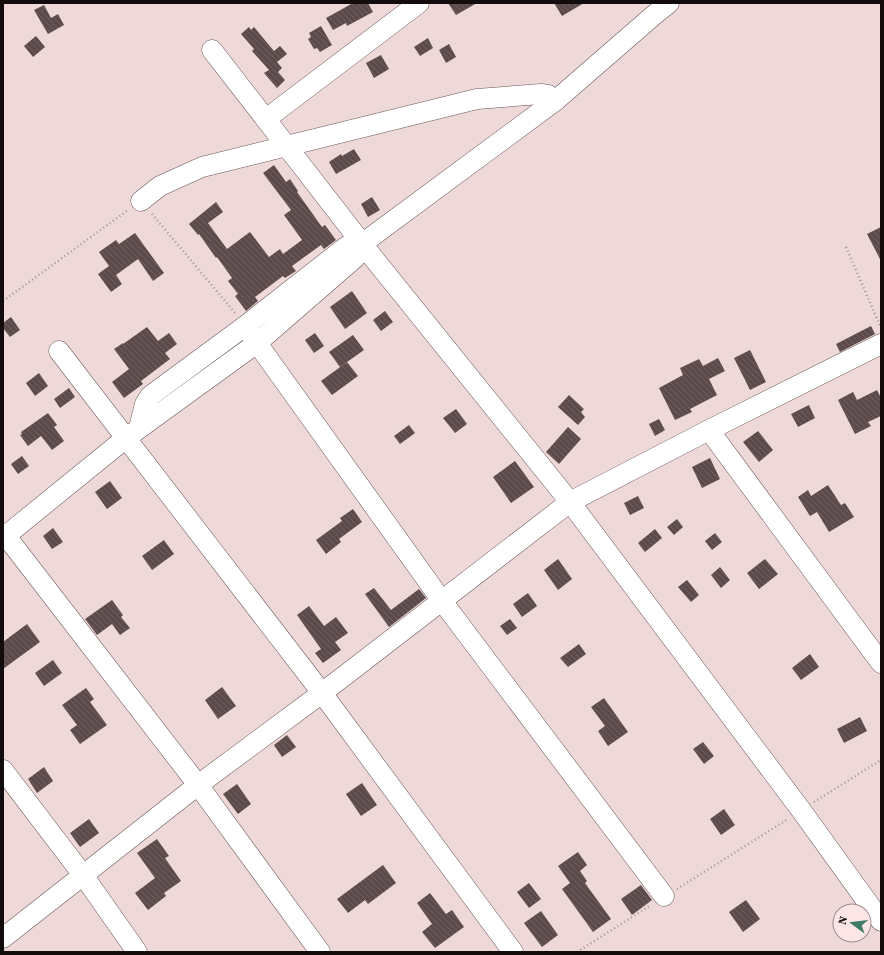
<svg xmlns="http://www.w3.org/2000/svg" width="884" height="955" viewBox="0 0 884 955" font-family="'Source Serif 4',serif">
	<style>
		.building { fill: url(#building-back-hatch) }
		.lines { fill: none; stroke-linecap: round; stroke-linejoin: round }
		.minor-casing { stroke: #695757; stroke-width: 21 }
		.path { stroke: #a49393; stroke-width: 2.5; stroke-dasharray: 1 3; stroke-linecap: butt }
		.minor { stroke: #fff; stroke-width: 20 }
	</style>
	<defs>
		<pattern id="building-back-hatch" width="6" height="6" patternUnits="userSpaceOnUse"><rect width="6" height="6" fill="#5c4b4a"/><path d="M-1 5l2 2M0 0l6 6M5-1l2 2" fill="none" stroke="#6e6060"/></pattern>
	</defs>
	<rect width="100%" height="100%" fill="#eed9d8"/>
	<g class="building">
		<path d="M353,3H368L373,12L347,26L346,23L333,30L326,18Z"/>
		<path d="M448,3H477L456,15Z"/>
		<path d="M554,3H584L562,16Z"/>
		<path d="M44,5L51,18L58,14L64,25L48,34L34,10Z"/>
		<path d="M321,26L332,45L320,52L317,48L314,49L308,39L311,37L309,33Z"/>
		<path d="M249,27L251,30L254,27L274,51L280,46L287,54L277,62L282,68L278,72L285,80L277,88L264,73L269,70L252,51L254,49L241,34Z"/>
		<path d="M36,36L45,47L33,57L24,46Z"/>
		<path d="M428,38L433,48L420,56L414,47Z"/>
		<path d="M449,44L456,57L446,63L439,50Z"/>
		<path d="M381,55L389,69L374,78L366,63Z"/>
		<path d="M354,149L361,160L336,174L329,162L341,154L342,156Z"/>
		<path d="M274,165L286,182L290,179L298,191L297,192L322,227L325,225L336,240L324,249L321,245L292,266L296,271L285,278L283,276L255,297L258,301L246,311L235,296L238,294L228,281L232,278L217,257L216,258L199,234L198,235L189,224L216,202L223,212L208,223L227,249L250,232L269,257L280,249L283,254L302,240L284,215L291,210L263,173Z"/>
		<path d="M372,197L380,210L368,217L361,204Z"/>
		<path d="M881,227V261L867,234Z"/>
		<path d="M135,233L164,273L153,281L138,259L116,275L122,284L111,292L98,274L109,266L99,252L116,240L119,244Z"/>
		<path d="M352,291L367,313L345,329L330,307Z"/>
		<path d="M385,311L393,322L381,331L373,320Z"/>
		<path d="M11,317L20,330L10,337L3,328V323Z"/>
		<path d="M871,326L875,334L840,352L836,344Z"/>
		<path d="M147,327L158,341L169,333L177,344L165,353L170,359L141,381L143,384L124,398L112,382L129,369L114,349L123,343V344Z"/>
		<path d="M315,333L324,346L314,353L305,340Z"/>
		<path d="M353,335L364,350L340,367L329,352Z"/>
		<path d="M750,350L766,382L750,390L734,358Z"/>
		<path d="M718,358L725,371L709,379L717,395L690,409L692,412L675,420L659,388L683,375L680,368L699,359L703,366Z"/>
		<path d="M347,362L358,376L332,395L321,381Z"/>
		<path d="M39,373L48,386L35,396L26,383Z"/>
		<path d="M69,388L75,397L60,408L54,399Z"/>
		<path d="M877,390L881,398V416L868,422L871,426L855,434L838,400L853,392L857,400Z"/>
		<path d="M569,395L584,409L581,412L585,417L578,425L558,407Z"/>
		<path d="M809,405L815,418L798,427L791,414Z"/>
		<path d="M456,409L467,424L455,433L443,418Z"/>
		<path d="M48,413L57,425L54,427L64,441L52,450L41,436L28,446L20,435L22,434L21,432Z"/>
		<path d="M659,419L665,430L655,436L649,424Z"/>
		<path d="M409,425L415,433L400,444L394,436Z"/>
		<path d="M568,427L581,439L559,464L546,452Z"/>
		<path d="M758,431L773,450L759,462L743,442Z"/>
		<path d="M22,456L29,466L18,474L11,464Z"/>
		<path d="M710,458L720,479L702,488L692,467Z"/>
		<path d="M515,461L534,487L511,503L493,477Z"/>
		<path d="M110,481L122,498L107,509L95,492Z"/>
		<path d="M828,485L841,505L845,503L854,517L829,532L817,512L810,516L798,497L808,490L811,496Z"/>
		<path d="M638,496L644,508L630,515L624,503Z"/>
		<path d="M353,509L362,522L339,539L341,542L326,554L316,540L342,521L340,518Z"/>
		<path d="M677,519L683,527L674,535L667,527Z"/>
		<path d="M53,528L63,542L52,549L43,536Z"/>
		<path d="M655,529L662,538L645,552L638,543Z"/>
		<path d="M715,533L722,542L712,550L705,541Z"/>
		<path d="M164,540L174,554L152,570L142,556Z"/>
		<path d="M558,559L572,579L558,590L544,570Z"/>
		<path d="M765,559L778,574L759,589L747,573Z"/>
		<path d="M720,567L730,580L721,588L711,575Z"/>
		<path d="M687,580L699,595L691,602L678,587Z"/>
		<path d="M374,588L391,610L419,589L426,598L389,627L365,594Z"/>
		<path d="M528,593L537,606L522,617L513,604Z"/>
		<path d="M112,600L123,615L121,617L130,628L120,635L112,624L97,635L85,619Z"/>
		<path d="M309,606L324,626L336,617L348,633L335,642L341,650L323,663L315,653L321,649L297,615Z"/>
		<path d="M510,619L517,628L507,635L500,626Z"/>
		<path d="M27,624L40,642L3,669V642Z"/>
		<path d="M579,644L586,654L568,667L560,658Z"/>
		<path d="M810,654L819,667L801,680L792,668Z"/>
		<path d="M53,660L62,673L44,686L35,673Z"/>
		<path d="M222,687L236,706L218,719L205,700Z"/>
		<path d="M86,688L94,699L90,702L107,725L80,744L70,730L77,725L62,705Z"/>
		<path d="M604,698L628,732L608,746L598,731L605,726L591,707Z"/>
		<path d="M860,717L867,731L844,743L837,729Z"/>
		<path d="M287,735L296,747L282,757L274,745Z"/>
		<path d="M703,742L714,756L704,764L693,749Z"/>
		<path d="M44,767L53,781L37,793L28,779Z"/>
		<path d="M362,783L377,805L361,816L346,794Z"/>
		<path d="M237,784L251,804L238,814L223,794Z"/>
		<path d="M724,809L735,825L721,835L710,819Z"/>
		<path d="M89,819L99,833L80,847L70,833Z"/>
		<path d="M157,839L169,856L165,858L181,881L164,893L166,896L148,910L135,893L155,878L137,853Z"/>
		<path d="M578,852L587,865L580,871L587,881L585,883L611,919L593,932L562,889L570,883L558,866Z"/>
		<path d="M383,865L396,883L368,904L365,900L348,913L337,899Z"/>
		<path d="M529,883L541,899L529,908L517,892Z"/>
		<path d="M641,885L652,900L632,915L621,899Z"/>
		<path d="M430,893L446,914L452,910L464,927L435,948L422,932L432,924L417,903Z"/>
		<path d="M746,900L760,919L743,932L729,912Z"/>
		<path d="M541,911L558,935L542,947L524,923Z"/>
	</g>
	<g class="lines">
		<g class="minor-casing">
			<g id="minor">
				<path d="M212,50L367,250L570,502L801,810L881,921"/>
				<path d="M266,119L419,3"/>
				<path d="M141,201L160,186L202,167L477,99L541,94L548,95L555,101"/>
				<path d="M245,326L257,343L442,601L664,896"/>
				<path d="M59,351L322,693L513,952"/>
				<path d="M139,428L145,404L150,396L245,326L347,246L356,245L359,246L555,101L654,15L669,3"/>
				<path d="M709,430L881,663"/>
				<path d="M6,536L198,785L320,952"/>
				<path d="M3,538L126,438L257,343L356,257L359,246"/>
				<path d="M3,770L83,875L137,952"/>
				<path d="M3,938L198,785L322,693L570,502L709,430L881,344"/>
			</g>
		</g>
		<g class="path">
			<path d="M152,214L236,314"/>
			<path d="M846,247L881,328"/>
			<path d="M3,301L128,210"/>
			<path d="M814,802L881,760"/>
			<path d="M677,889L788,819"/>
			<path d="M577,952L651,905"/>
		</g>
		<use href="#minor" class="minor"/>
	</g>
	<rect width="884" height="955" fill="none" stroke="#130c0c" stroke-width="8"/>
	<g transform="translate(852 923) rotate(285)"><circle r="19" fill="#fbe6e5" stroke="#9e8f8e"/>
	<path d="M0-3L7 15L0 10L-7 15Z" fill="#3f7c68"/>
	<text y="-6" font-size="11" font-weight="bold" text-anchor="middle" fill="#130c0c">N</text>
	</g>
</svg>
